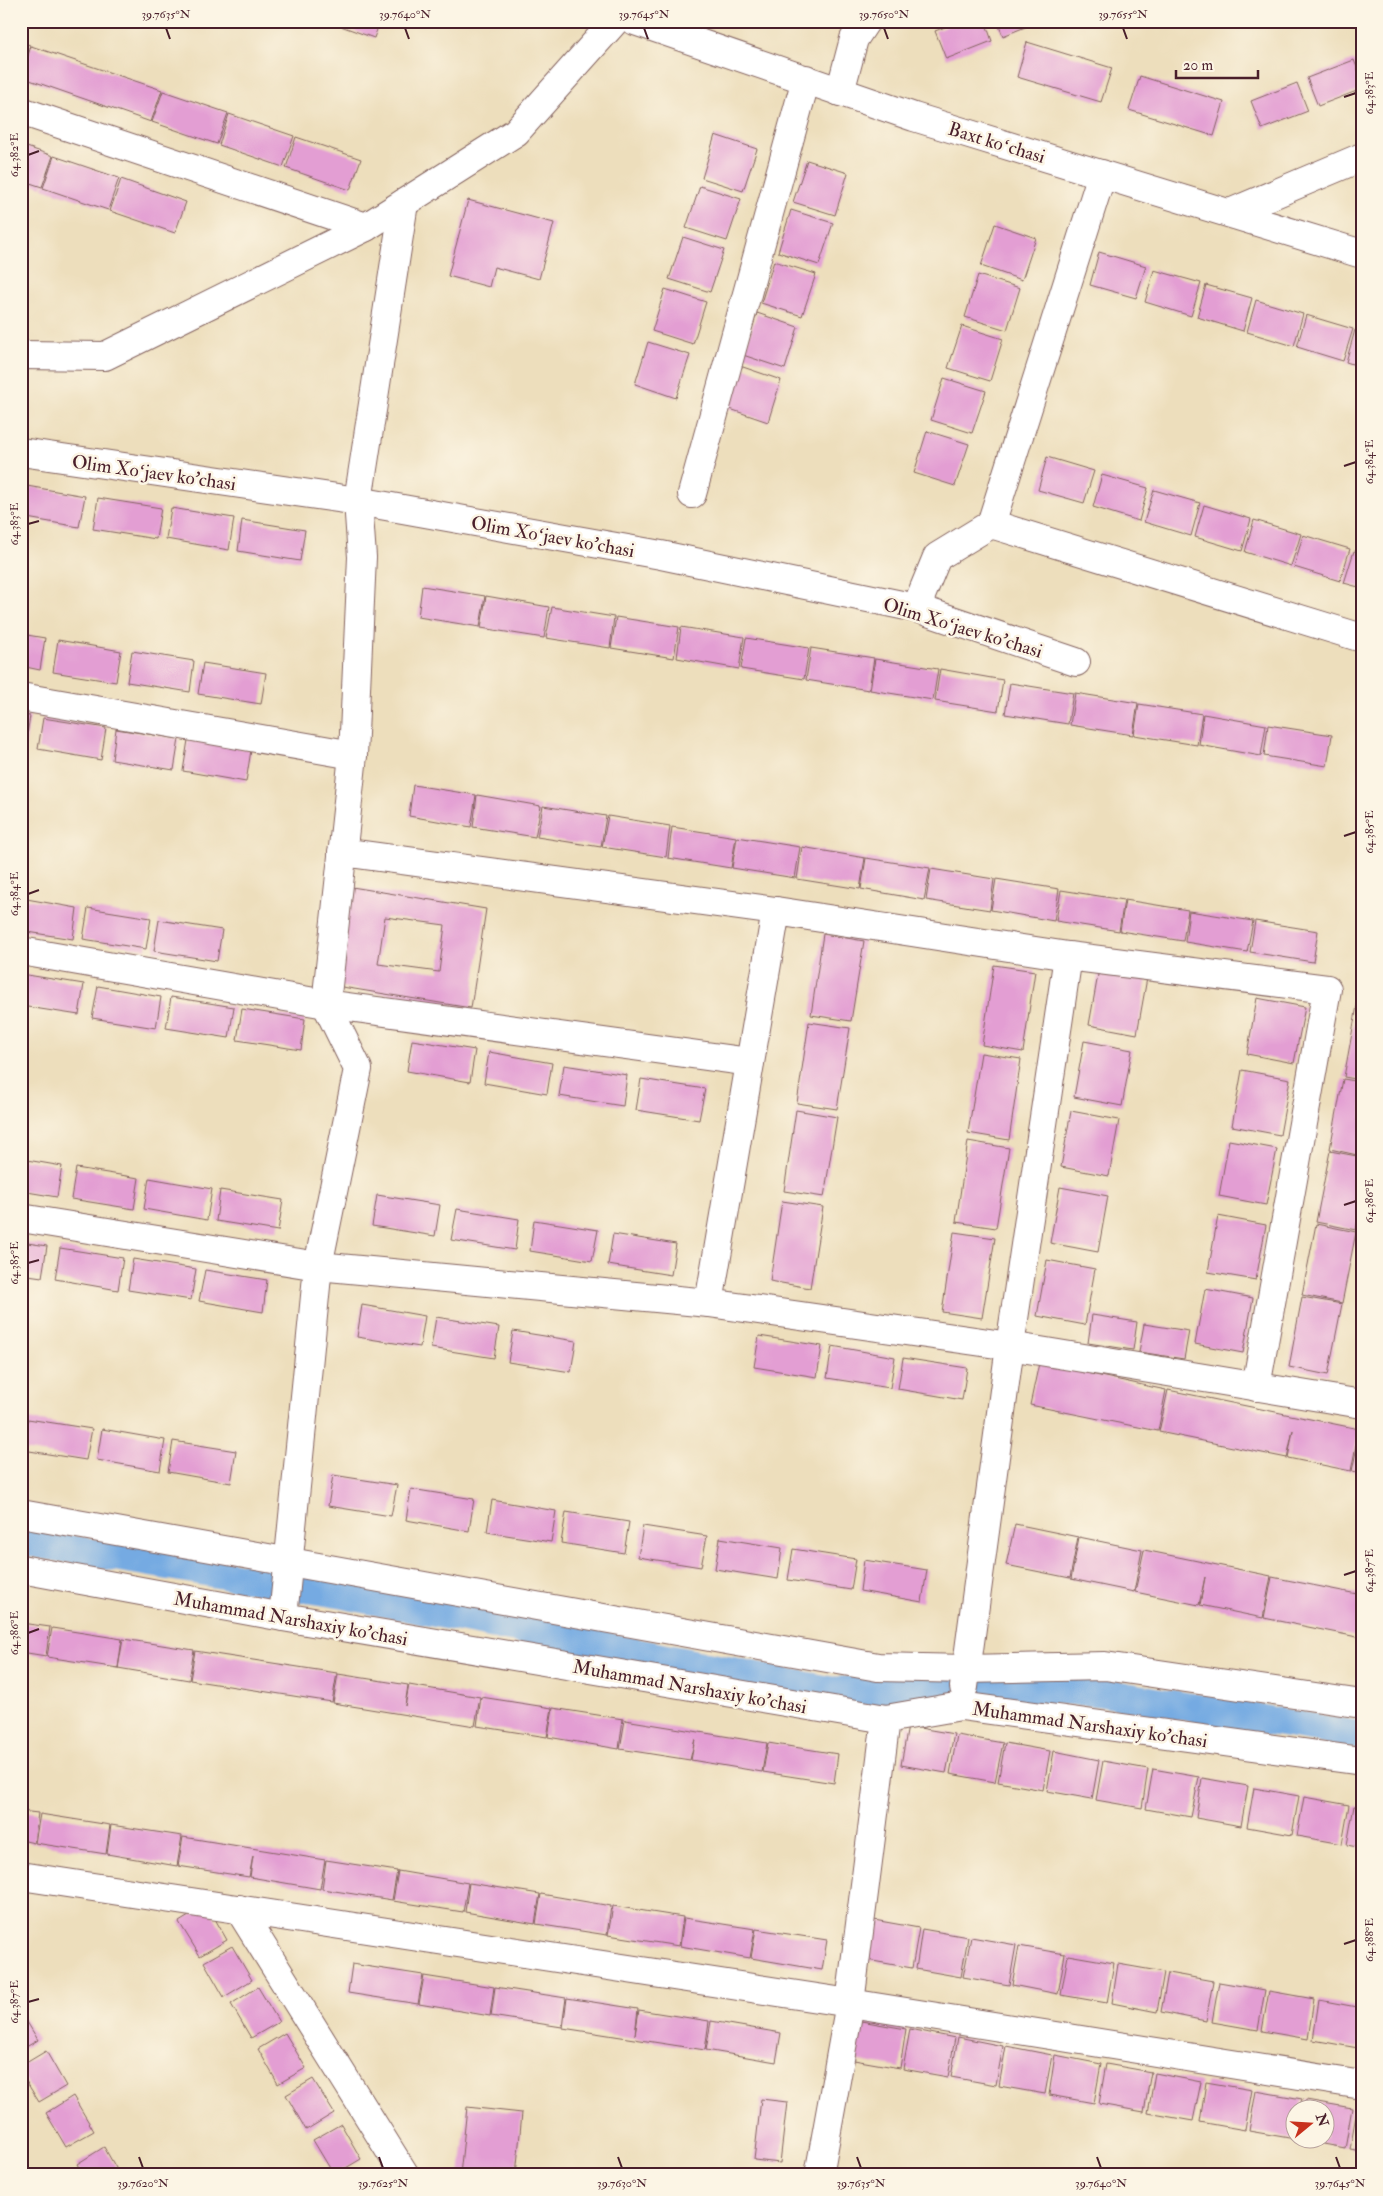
<svg xmlns="http://www.w3.org/2000/svg" width="1383" height="2196" viewBox="0 0 1383 2196" font-family="'IM FELL Double Pica',serif">
	<style>
		.lines { fill: none; stroke-linecap: round; stroke-linejoin: round }
		.canal { stroke: #74aae2; stroke-width: 29 }
		.building { fill: #e39ed3; fill-rule: evenodd }
		.minor-casing { stroke: #83625e; stroke-width: 30 }
		.major-casing { stroke: #83625e; stroke-width: 30 }
		.minor { stroke: #fff; stroke-width: 28 }
		.major { stroke: #fff; stroke-width: 28 }
		.ticks { fill: none; stroke: #4a1f2b; stroke-width: 2 }
		.labels { text-anchor: middle; stroke-width: 5; stroke-linejoin: round; paint-order: stroke }
		.street-label { font-size: 19px; fill: #4a1f2b; stroke: #fcf5e5 }
		.neatline { fill: none; stroke: #4a1f2b; stroke-width: 2 }
		.ticks-label { font-size: 12px; text-anchor: middle; fill: #4a1f2b }
	</style>
	<rect width="100%" height="100%" fill="#fcf5e5"/>
	<filter id="ink" filterUnits="userSpaceOnUse"><feTurbulence type="fractalNoise" baseFrequency=".02" numOctaves="2"/><feDisplacementMap in="SourceGraphic" scale="10" xChannelSelector="R" yChannelSelector="G"/><feConvolveMatrix kernelMatrix="1 2 1 2 8 2 1 2 1" color-interpolation-filters="sRGB"/></filter>
	<filter id="wash" filterUnits="userSpaceOnUse"><feTurbulence type="fractalNoise" baseFrequency=".0096" numOctaves="4" result="noise"/><feDisplacementMap in="SourceGraphic" scale="20" xChannelSelector="R" yChannelSelector="G"/><feGaussianBlur stdDeviation="1.12" result="paint"/><feColorMatrix in="noise" values="0 0 0 0 0 0 0 0 0 0 0 0 0 0 0 0 0 1.4 0 .05"/><feComposite in="paint" operator="in"/></filter>
	<g filter="url(#wash)">
		<rect width="100%" height="100%" fill="#eddebc"/>
		<g class="lines">
			<path class="canal" d="M21,1541L341,1594L831,1691L1036,1689L1099,1692L1362,1736"/>
		</g>
		<g id="blocks">
			<g class="building">
				<path d="M327,21H380L374,38Z"/>
				<path d="M960,21H985L992,41L946,59L935,31Z"/>
				<path d="M997,21H1040L1003,36Z"/>
				<path d="M21,42L30,45L22,71H21Z"/>
				<path d="M1027,42L1112,68L1101,102L1017,77Z"/>
				<path d="M31,46L162,90L151,122L21,77Z"/>
				<path d="M1354,60L1362,80V89L1318,106L1307,78Z"/>
				<path d="M1140,76L1224,102L1214,136L1129,110Z"/>
				<path d="M1297,83L1308,111L1262,129L1251,101Z"/>
				<path d="M163,91L228,113L217,144L152,122Z"/>
				<path d="M229,114L294,136L283,167L219,145Z"/>
				<path d="M715,135L757,149L743,191L702,178Z"/>
				<path d="M296,137L361,159L350,190L286,168Z"/>
				<path d="M21,145L53,156L42,187L21,180Z"/>
				<path d="M54,156L119,178L108,210L43,188Z"/>
				<path d="M807,160L848,173L835,215L793,202Z"/>
				<path d="M121,179L186,202L175,233L110,211Z"/>
				<path d="M700,186L741,199L727,241L686,228Z"/>
				<path d="M468,200L554,223L539,279L494,267L489,287L448,276Z"/>
				<path d="M791,210L833,223L819,265L778,252Z"/>
				<path d="M995,224L1036,238L1022,280L981,266Z"/>
				<path d="M683,237L724,250L710,292L669,279Z"/>
				<path d="M1099,252L1146,266L1136,298L1090,285Z"/>
				<path d="M774,261L816,274L802,316L761,303Z"/>
				<path d="M1154,270L1201,283L1191,316L1145,302Z"/>
				<path d="M978,275L1020,288L1007,330L965,317Z"/>
				<path d="M1206,285L1252,298L1243,331L1197,317Z"/>
				<path d="M665,289L706,302L693,344L652,331Z"/>
				<path d="M1256,300L1303,314L1294,346L1247,332Z"/>
				<path d="M757,313L798,327L785,369L743,355Z"/>
				<path d="M1306,315L1353,329L1343,361L1297,347Z"/>
				<path d="M962,326L1003,339L990,381L948,368Z"/>
				<path d="M1355,330L1362,332V367L1346,362Z"/>
				<path d="M648,342L690,355L676,398L635,384Z"/>
				<path d="M740,366L781,380L768,422L727,408Z"/>
				<path d="M944,378L986,391L972,433L931,420Z"/>
				<path d="M927,431L969,444L955,486L914,473Z"/>
				<path d="M1047,457L1094,471L1084,503L1038,490Z"/>
				<path d="M1102,475L1148,488L1139,521L1093,507Z"/>
				<path d="M21,485L85,496L79,527L21,517Z"/>
				<path d="M1154,490L1200,503L1191,536L1144,522Z"/>
				<path d="M98,498L161,508L156,539L93,529Z"/>
				<path d="M1204,505L1251,519L1242,551L1195,537Z"/>
				<path d="M171,508L234,518L229,550L166,539Z"/>
				<path d="M242,520L305,530L300,561L238,551Z"/>
				<path d="M1254,520L1301,534L1291,566L1245,552Z"/>
				<path d="M1303,535L1350,549L1340,581L1294,567Z"/>
				<path d="M1354,551L1362,553V588L1344,583Z"/>
				<path d="M422,586L485,596L480,627L418,617Z"/>
				<path d="M486,596L549,607L544,638L481,628Z"/>
				<path d="M552,607L614,617L610,648L546,638Z"/>
				<path d="M616,617L679,627L674,658L611,648Z"/>
				<path d="M681,627L744,637L739,669L677,658Z"/>
				<path d="M21,634L45,638L40,670L21,666Z"/>
				<path d="M746,638L809,648L804,679L741,669Z"/>
				<path d="M58,640L121,651L116,682L53,672Z"/>
				<path d="M811,648L874,658L869,690L806,680Z"/>
				<path d="M132,651L194,661L190,692L127,682Z"/>
				<path d="M875,659L938,669L933,700L870,690Z"/>
				<path d="M203,663L266,673L261,704L198,694Z"/>
				<path d="M940,669L1003,680L998,711L935,701Z"/>
				<path d="M1010,683L1073,693L1068,724L1005,714Z"/>
				<path d="M1075,693L1138,703L1133,735L1070,725Z"/>
				<path d="M1139,704L1202,714L1197,745L1134,735Z"/>
				<path d="M1203,714L1266,725L1261,756L1199,745Z"/>
				<path d="M21,715L30,716L25,747H21Z"/>
				<path d="M43,718L106,728L101,760L38,749Z"/>
				<path d="M1268,725L1332,735L1327,766L1264,756Z"/>
				<path d="M116,729L179,739L174,770L112,760Z"/>
				<path d="M188,740L251,750L246,782L183,771Z"/>
				<path d="M413,785L476,795L471,827L409,816Z"/>
				<path d="M477,795L541,806L535,837L473,827Z"/>
				<path d="M543,806L606,816L601,847L537,837Z"/>
				<path d="M608,816L670,826L666,857L602,847Z"/>
				<path d="M672,827L736,837L731,868L668,858Z"/>
				<path d="M737,837L800,847L795,878L732,868Z"/>
				<path d="M802,847L865,858L860,889L797,879Z"/>
				<path d="M866,858L930,868L924,900L861,889Z"/>
				<path d="M931,869L994,879L990,910L926,900Z"/>
				<path d="M996,879L1059,889L1054,921L991,910Z"/>
				<path d="M352,887L486,909L471,1008L336,986ZM385,917L445,925L439,972L378,964Z"/>
				<path d="M1061,890L1124,900L1119,931L1056,921Z"/>
				<path d="M21,898L77,908L73,939L21,931Z"/>
				<path d="M1125,900L1188,910L1183,941L1120,931Z"/>
				<path d="M88,908L151,918L146,949L83,939Z"/>
				<path d="M1189,911L1253,921L1247,952L1185,942Z"/>
				<path d="M159,920L222,930L217,961L154,951Z"/>
				<path d="M1255,921L1318,931L1313,962L1250,952Z"/>
				<path d="M823,934L864,941L851,1021L811,1015Z"/>
				<path d="M994,965L1035,971L1023,1052L982,1045Z"/>
				<path d="M1099,969L1147,978L1137,1034L1089,1025Z"/>
				<path d="M21,974L84,984L79,1015L21,1006Z"/>
				<path d="M98,986L161,997L156,1028L92,1018Z"/>
				<path d="M1361,987H1362V1006L1357,1005Z"/>
				<path d="M171,997L234,1007L229,1038L166,1028Z"/>
				<path d="M1257,998L1305,1007L1294,1063L1247,1054Z"/>
				<path d="M1357,1006L1362,1007V1080L1344,1077Z"/>
				<path d="M242,1009L305,1019L301,1050L237,1040Z"/>
				<path d="M809,1022L850,1028L837,1109L797,1103Z"/>
				<path d="M412,1040L475,1050L470,1082L407,1071Z"/>
				<path d="M1084,1041L1132,1050L1122,1106L1074,1097Z"/>
				<path d="M489,1052L552,1063L547,1094L484,1083Z"/>
				<path d="M981,1053L1021,1059L1009,1140L968,1133Z"/>
				<path d="M564,1065L627,1075L623,1106L559,1096Z"/>
				<path d="M1242,1070L1290,1079L1280,1135L1232,1126Z"/>
				<path d="M641,1079L705,1089L699,1120L636,1110Z"/>
				<path d="M1343,1079L1362,1082V1156L1330,1149Z"/>
				<path d="M796,1110L837,1117L824,1197L784,1191Z"/>
				<path d="M1071,1111L1119,1120L1109,1176L1061,1167Z"/>
				<path d="M1229,1140L1277,1149L1266,1205L1219,1196Z"/>
				<path d="M968,1141L1009,1148L996,1228L956,1222Z"/>
				<path d="M1330,1151L1362,1157V1198L1356,1230L1316,1222Z"/>
				<path d="M21,1159L62,1166L57,1197L21,1191Z"/>
				<path d="M76,1168L139,1178L134,1209L71,1199Z"/>
				<path d="M149,1178L212,1189L207,1220L144,1209Z"/>
				<path d="M1060,1187L1108,1196L1098,1252L1050,1243Z"/>
				<path d="M220,1190L283,1200L278,1231L216,1221Z"/>
				<path d="M377,1195L440,1205L435,1236L372,1226Z"/>
				<path d="M782,1201L823,1207L810,1288L770,1281Z"/>
				<path d="M457,1209L519,1219L515,1250L451,1240Z"/>
				<path d="M1218,1216L1266,1225L1256,1280L1208,1272Z"/>
				<path d="M534,1220L598,1230L592,1261L530,1251Z"/>
				<path d="M1316,1224L1356,1232L1342,1303L1302,1295Z"/>
				<path d="M954,1232L995,1238L982,1318L942,1312Z"/>
				<path d="M613,1234L676,1244L671,1275L608,1265Z"/>
				<path d="M21,1242L47,1246L42,1277L21,1274Z"/>
				<path d="M60,1248L123,1258L118,1290L55,1279Z"/>
				<path d="M133,1259L196,1269L191,1300L128,1290Z"/>
				<path d="M1047,1260L1095,1269L1085,1325L1037,1316Z"/>
				<path d="M205,1270L267,1280L263,1312L199,1301Z"/>
				<path d="M1205,1289L1253,1298L1243,1353L1195,1344Z"/>
				<path d="M1302,1297L1342,1304L1328,1375L1289,1367Z"/>
				<path d="M362,1305L425,1316L420,1347L357,1337Z"/>
				<path d="M1092,1315L1137,1322L1133,1350L1088,1343Z"/>
				<path d="M436,1317L499,1327L494,1358L431,1348Z"/>
				<path d="M1144,1324L1189,1331L1184,1359L1139,1352Z"/>
				<path d="M513,1331L576,1341L571,1372L508,1362Z"/>
				<path d="M759,1336L822,1346L817,1377L754,1367Z"/>
				<path d="M832,1346L895,1357L890,1388L827,1378Z"/>
				<path d="M903,1358L967,1368L962,1400L898,1389Z"/>
				<path d="M1039,1363L1166,1390L1158,1431L1030,1405Z"/>
				<path d="M1168,1390L1359,1429L1351,1471L1288,1458L1293,1430L1287,1458L1159,1432Z"/>
				<path d="M28,1419L92,1429L86,1460L23,1450Z"/>
				<path d="M1361,1428H1362V1473L1352,1471Z"/>
				<path d="M102,1429L165,1440L160,1471L97,1460Z"/>
				<path d="M173,1441L236,1451L231,1483L168,1472Z"/>
				<path d="M333,1475L397,1485L391,1516L328,1506Z"/>
				<path d="M411,1489L474,1499L469,1531L406,1520Z"/>
				<path d="M492,1500L556,1511L551,1542L487,1532Z"/>
				<path d="M566,1512L629,1522L624,1553L561,1543Z"/>
				<path d="M1015,1524L1078,1537L1070,1578L1006,1565Z"/>
				<path d="M643,1526L707,1536L701,1567L638,1557Z"/>
				<path d="M1079,1537L1142,1550L1134,1592L1071,1579Z"/>
				<path d="M720,1538L782,1548L778,1579L715,1569Z"/>
				<path d="M793,1549L856,1559L851,1590L788,1580Z"/>
				<path d="M1144,1550L1271,1576L1263,1618L1200,1605L1205,1577L1199,1605L1135,1592Z"/>
				<path d="M864,1560L927,1570L922,1602L860,1591Z"/>
				<path d="M1272,1577L1362,1595V1638L1264,1618Z"/>
				<path d="M21,1623L50,1627L46,1656L21,1652Z"/>
				<path d="M52,1628L122,1639L118,1668L47,1657Z"/>
				<path d="M123,1639L194,1650L189,1680L118,1668Z"/>
				<path d="M195,1651L337,1673L332,1702L190,1680Z"/>
				<path d="M338,1674L408,1685L405,1706L409,1685L480,1697L475,1726L333,1703Z"/>
				<path d="M481,1697L552,1708L547,1737L477,1726Z"/>
				<path d="M553,1708L623,1719L619,1749L548,1737Z"/>
				<path d="M625,1720L767,1743L762,1772L691,1760L695,1739L690,1760L620,1749Z"/>
				<path d="M908,1726L954,1734L946,1773L901,1765Z"/>
				<path d="M957,1735L1003,1743L995,1782L950,1774Z"/>
				<path d="M768,1743L838,1754L834,1783L763,1772Z"/>
				<path d="M1005,1743L1050,1751L1043,1790L998,1782Z"/>
				<path d="M1054,1751L1099,1760L1092,1799L1047,1791Z"/>
				<path d="M1103,1761L1148,1769L1142,1808L1096,1800Z"/>
				<path d="M1153,1769L1199,1777L1191,1817L1146,1809Z"/>
				<path d="M1202,1778L1248,1786L1241,1826L1196,1818Z"/>
				<path d="M1254,1788L1299,1796L1292,1835L1247,1827Z"/>
				<path d="M1304,1797L1349,1805L1342,1844L1297,1836Z"/>
				<path d="M1354,1806L1362,1807V1848L1347,1845Z"/>
				<path d="M21,1811L38,1813L34,1843L21,1840Z"/>
				<path d="M40,1814L110,1825L106,1854L35,1843Z"/>
				<path d="M111,1825L182,1836L177,1866L107,1854Z"/>
				<path d="M183,1837L325,1860L320,1889L250,1877L253,1856L249,1877L178,1866Z"/>
				<path d="M326,1860L397,1871L392,1900L322,1889Z"/>
				<path d="M398,1871L468,1883L463,1912L393,1901Z"/>
				<path d="M469,1883L540,1894L535,1924L465,1912Z"/>
				<path d="M541,1894L611,1906L607,1935L536,1924Z"/>
				<path d="M207,1905L227,1940L200,1956L179,1922Z"/>
				<path d="M613,1906L683,1917L679,1946L608,1935Z"/>
				<path d="M684,1918L755,1929L750,1958L680,1946Z"/>
				<path d="M874,1920L919,1928L912,1968L867,1960Z"/>
				<path d="M756,1929L827,1940L822,1970L751,1958Z"/>
				<path d="M922,1929L968,1937L961,1977L916,1969Z"/>
				<path d="M971,1937L1016,1945L1009,1985L963,1977Z"/>
				<path d="M232,1946L252,1980L224,1997L204,1962Z"/>
				<path d="M1019,1946L1065,1954L1058,1994L1012,1985Z"/>
				<path d="M1068,1955L1114,1963L1107,2003L1061,1995Z"/>
				<path d="M352,1964L423,1975L418,2004L348,1993Z"/>
				<path d="M1118,1964L1164,1972L1157,2012L1112,2003Z"/>
				<path d="M1168,1973L1213,1981L1206,2021L1161,2012Z"/>
				<path d="M424,1976L494,1987L490,2016L419,2004Z"/>
				<path d="M1219,1982L1265,1990L1258,2030L1212,2022Z"/>
				<path d="M258,1987L279,2022L251,2038L231,2004Z"/>
				<path d="M495,1987L566,1998L562,2027L491,2016Z"/>
				<path d="M1269,1991L1314,1999L1308,2039L1262,2031Z"/>
				<path d="M567,1998L638,2009L635,2035L639,2010L709,2021L705,2050L563,2028Z"/>
				<path d="M1319,2000L1362,2008L1358,2048L1313,2040Z"/>
				<path d="M21,2012L38,2040L21,2050Z"/>
				<path d="M711,2021L781,2033L776,2062L706,2050Z"/>
				<path d="M861,2021L906,2029L900,2068L854,2060Z"/>
				<path d="M910,2029L955,2038L948,2077L903,2069Z"/>
				<path d="M285,2033L306,2068L278,2084L258,2049Z"/>
				<path d="M958,2037L1003,2046L996,2085L951,2077Z"/>
				<path d="M1006,2046L1052,2055L1045,2094L999,2086Z"/>
				<path d="M46,2051L66,2086L39,2102L21,2073V2066Z"/>
				<path d="M1055,2055L1101,2064L1094,2103L1049,2095Z"/>
				<path d="M1106,2064L1151,2072L1144,2112L1099,2104Z"/>
				<path d="M1155,2073L1201,2082L1193,2121L1148,2113Z"/>
				<path d="M313,2079L334,2113L306,2130L286,2095Z"/>
				<path d="M1206,2082L1252,2090L1245,2130L1200,2122Z"/>
				<path d="M1256,2091L1302,2099L1300,2108H1296L1295,2139L1249,2131Z"/>
				<path d="M73,2096L94,2131L66,2147L46,2113Z"/>
				<path d="M761,2099L787,2102L780,2163L754,2160Z"/>
				<path d="M1306,2100L1352,2108L1345,2148L1297,2139L1326,2138V2108H1305Z"/>
				<path d="M467,2107L522,2113L516,2175H460Z"/>
				<path d="M1357,2109L1362,2110V2151L1350,2149Z"/>
				<path d="M341,2124L361,2159L334,2175L313,2140Z"/>
				<path d="M104,2147L120,2175H83L77,2164Z"/>
				<path d="M751,2170L778,2174L777,2175H750Z"/>
			</g>
		</g>
	</g>
	<g filter="url(#ink)">
		<use href="#blocks" fill-opacity="0" stroke="#83625e" stroke-width="1"/>
		<g class="lines">
			<g class="minor-casing">
				<g id="minor">
					<path d="M840,92L854,39L866,21"/>
					<path d="M21,111L366,227L516,132L615,21"/>
					<path d="M1230,213L1362,157"/>
					<path d="M21,355L105,356L366,227"/>
					<path d="M21,452L358,501L661,555L916,608L1076,662"/>
					<path d="M692,494L806,79"/>
					<path d="M991,524L1362,638"/>
					<path d="M916,608L937,557L991,524L1102,174"/>
					<path d="M21,697L353,755"/>
					<path d="M342,852L776,911"/>
					<path d="M21,951L326,1004L750,1062"/>
					<path d="M21,1218L318,1266L709,1303L1010,1346L1362,1404"/>
					<path d="M709,1303L776,911L1068,956L1327,989L1256,1387"/>
					<path d="M21,1514L878,1667L966,1669L1105,1666L1362,1704"/>
					<path d="M21,1569L283,1617L886,1719L961,1706L1362,1761"/>
					<path d="M283,1617L318,1266L358,1069L326,1004L353,755L362,557L358,501L404,203"/>
					<path d="M964,1687L1010,1346L1068,956"/>
					<path d="M21,1876L850,2003L1362,2085"/>
					<path d="M239,1909L405,2175"/>
					<path d="M819,2175L850,2003L886,1719"/>
				</g>
			</g>
			<g class="major-casing">
				<path id="major" d="M635,21L914,117L1362,254"/>
			</g>
			<use href="#minor" class="minor"/>
			<use href="#major" class="major"/>
		</g>
	</g>
	<path class="ticks" d="M166,28L170,39M405,28L409,39M644,28L648,39M884,28L888,39M1123,28L1127,39M1344,97L1356,93M28,155L39,151M1344,466L1356,462M28,524L39,521M1344,836L1356,832M28,894L39,890M1344,1205L1356,1201M28,1263L39,1260M1344,1575L1356,1571M28,1633L39,1629M1344,1944L1356,1940M28,2002L39,1999M139,2157L143,2168M379,2157L383,2168M618,2157L622,2168M857,2157L861,2168M1097,2157L1101,2168M1336,2157L1340,2168"/>
	<g class="labels">
		<g class="street-label">
			<text transform="translate(997 142) rotate(17)" y="7">Baxt koʻchasi</text>
			<text transform="translate(154 472) rotate(8)" y="7">Olim Xoʻjaev ko'chasi</text>
			<text transform="translate(553 536) rotate(10)" y="7">Olim Xoʻjaev ko'chasi</text>
			<text transform="translate(963 627) rotate(17)" y="7">Olim Xoʻjaev ko'chasi</text>
			<text transform="translate(291 1618) rotate(10)" y="7">Muhammad Narshaxiy ko'chasi</text>
			<text transform="translate(690 1686) rotate(10)" y="7">Muhammad Narshaxiy ko'chasi</text>
			<text transform="translate(1090 1724) rotate(8)" y="7">Muhammad Narshaxiy ko'chasi</text>
		</g>
	</g>
	<rect width="1383" height="2196" fill="none" stroke="#fcf5e5" stroke-width="55"/>
	<g transform="translate(1310 2124) rotate(72)"><circle r="24" fill="#fcf5e5" stroke="#b59f9b"/>
	<path d="M0-4L9 19L0 12L-9 19Z" fill="#c8321e"/>
	<text y="-8" font-size="14" font-weight="bold" text-anchor="middle" fill="#4a1f2b">N</text>
	</g>
	<path d="M1176 70v8h82v-8" fill="none" stroke="#4a1f2b" stroke-width="2.5"/>
	<text x="1183" y="70" font-size="15" fill="#4a1f2b" stroke="#fcf5e5" stroke-width="4" paint-order="stroke">20 m</text>
	<rect x="28" y="28" width="1328" height="2140" class="neatline"/>
	<g class="ticks-label">
		<text x="166" y="18">39.7635°N</text>
		<text x="405" y="18">39.7640°N</text>
		<text x="644" y="18">39.7645°N</text>
		<text x="884" y="18">39.7650°N</text>
		<text x="1123" y="18">39.7655°N</text>
		<text transform="translate(1369 93) rotate(-90)" y="4">64.383°E</text>
		<text transform="translate(14 155) rotate(-90)" y="4">64.382°E</text>
		<text transform="translate(1369 462) rotate(-90)" y="4">64.384°E</text>
		<text transform="translate(14 524) rotate(-90)" y="4">64.383°E</text>
		<text transform="translate(1369 832) rotate(-90)" y="4">64.385°E</text>
		<text transform="translate(14 894) rotate(-90)" y="4">64.384°E</text>
		<text transform="translate(1369 1201) rotate(-90)" y="4">64.386°E</text>
		<text transform="translate(14 1263) rotate(-90)" y="4">64.385°E</text>
		<text transform="translate(1369 1571) rotate(-90)" y="4">64.387°E</text>
		<text transform="translate(14 1633) rotate(-90)" y="4">64.386°E</text>
		<text transform="translate(1369 1940) rotate(-90)" y="4">64.388°E</text>
		<text transform="translate(14 2002) rotate(-90)" y="4">64.387°E</text>
		<text x="143" y="2187">39.7620°N</text>
		<text x="383" y="2187">39.7625°N</text>
		<text x="622" y="2187">39.7630°N</text>
		<text x="861" y="2187">39.7635°N</text>
		<text x="1101" y="2187">39.7640°N</text>
		<text x="1340" y="2187">39.7645°N</text>
	</g>
</svg>
